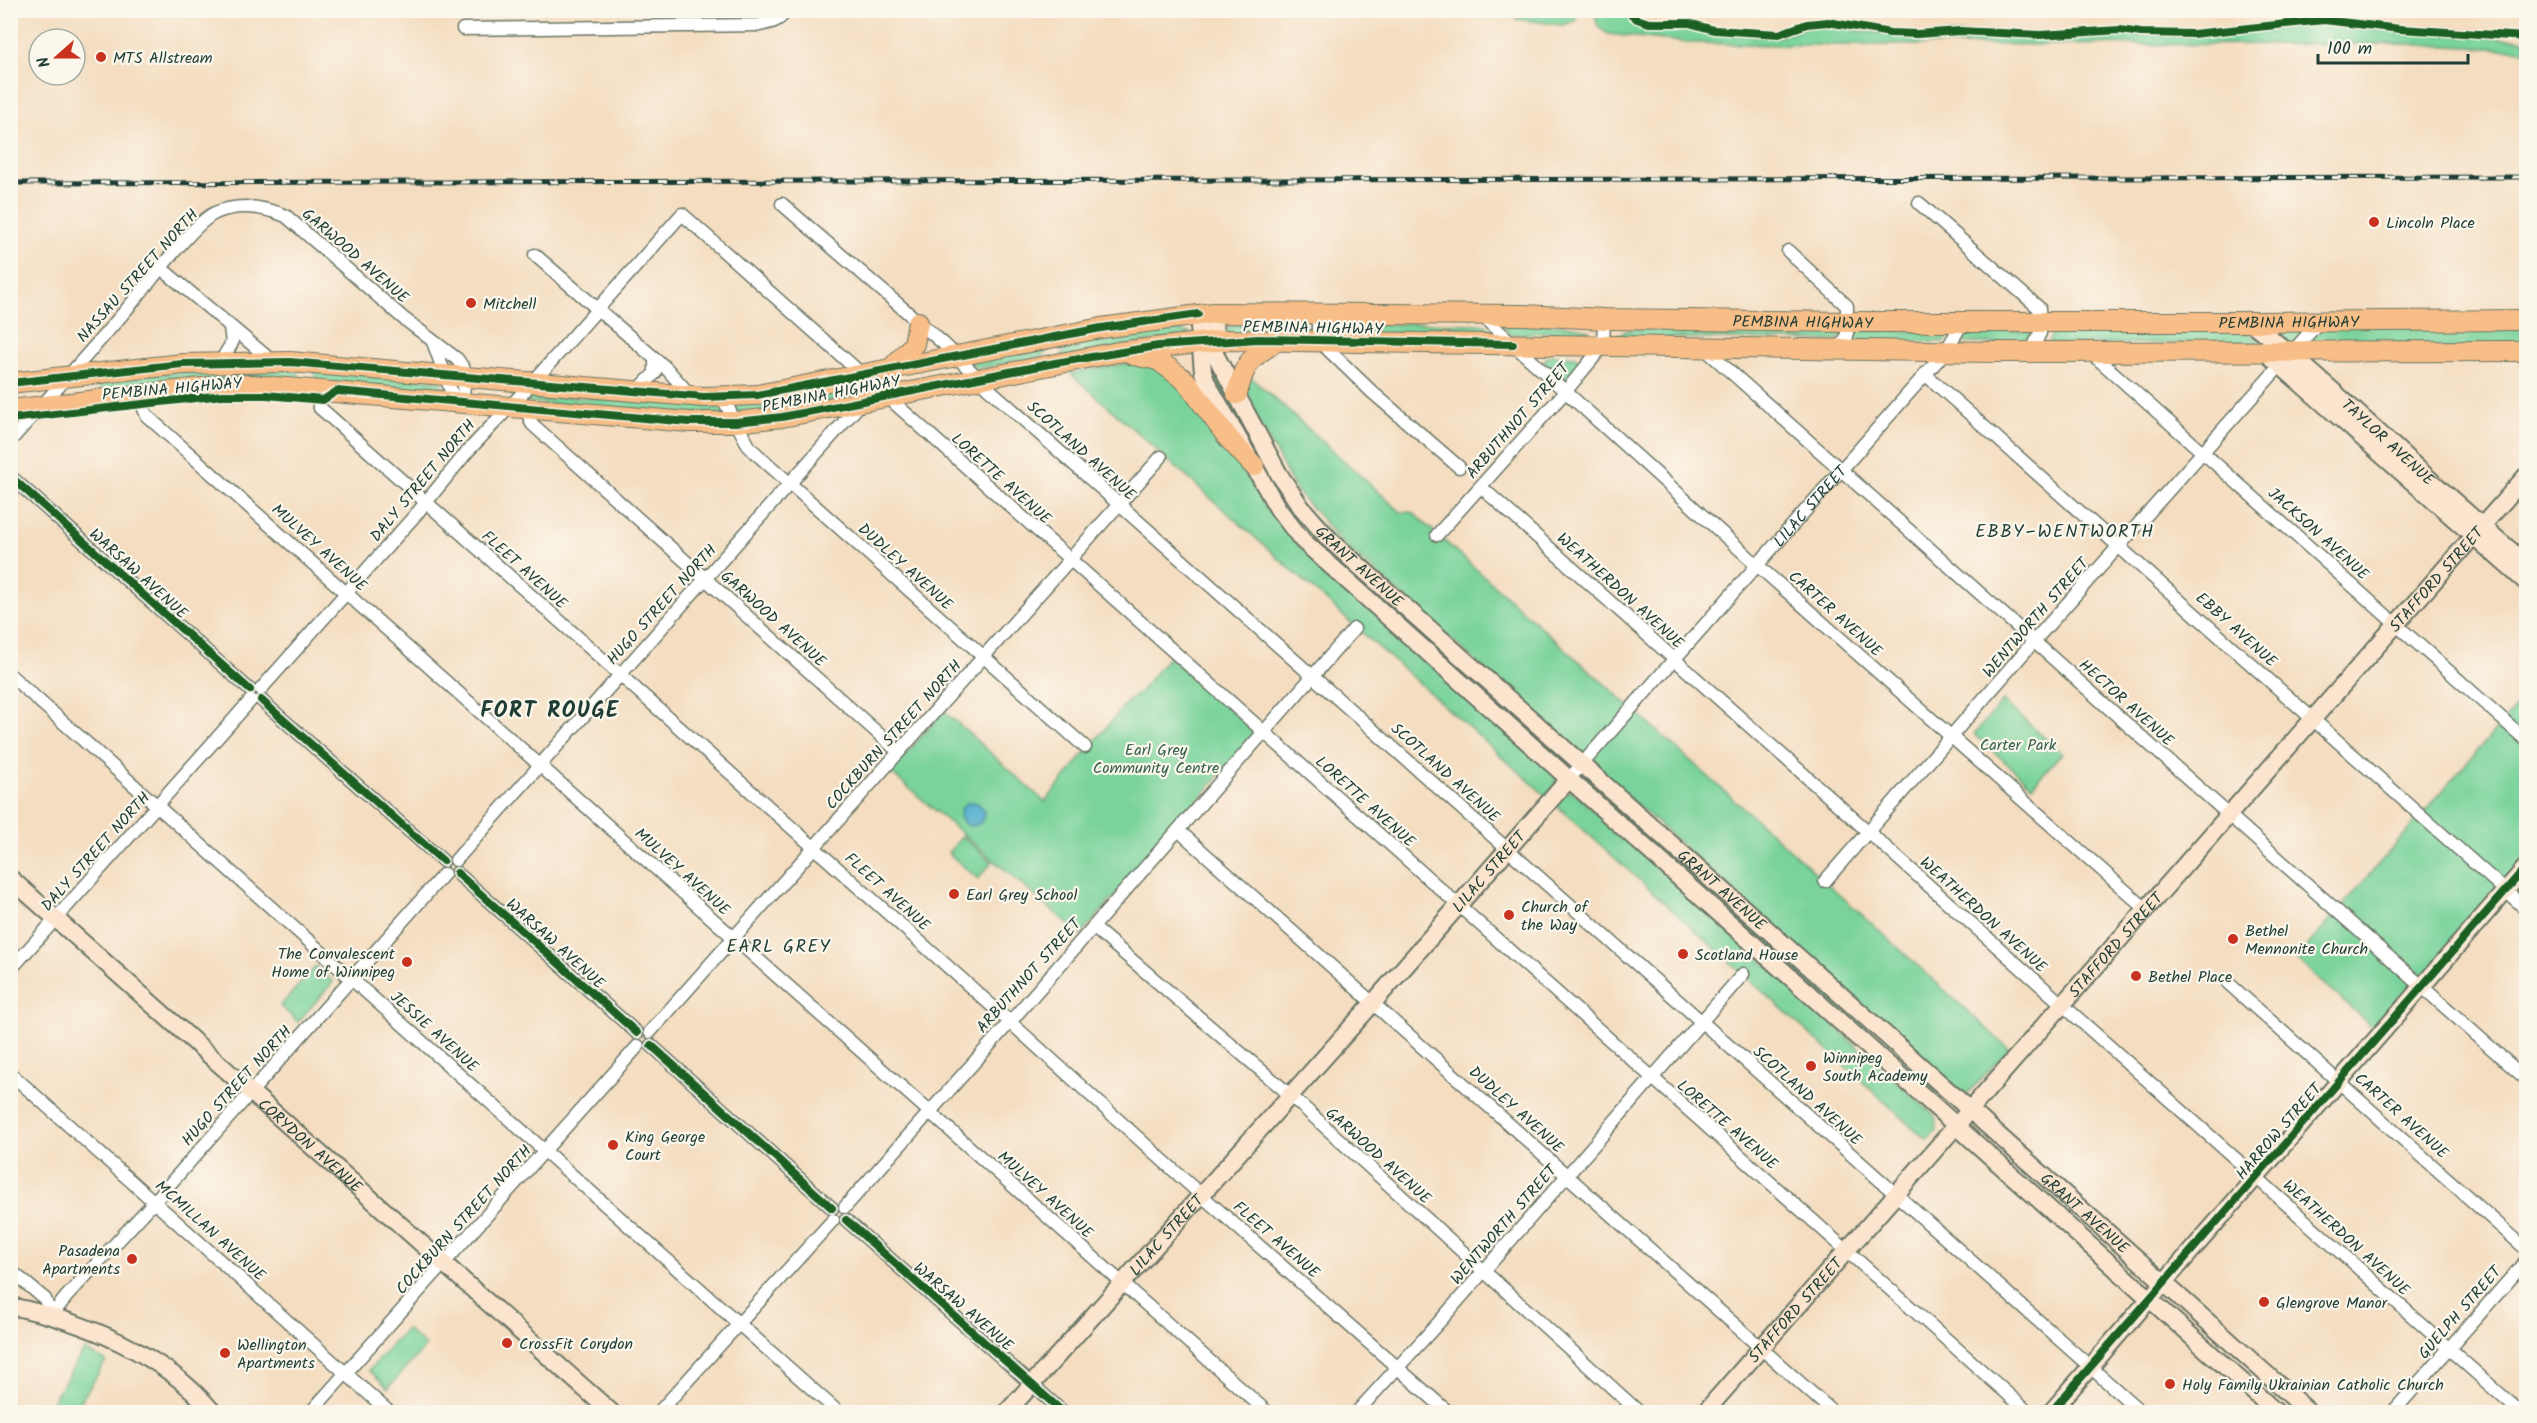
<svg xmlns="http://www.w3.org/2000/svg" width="2537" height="1423" viewBox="0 0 2537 1423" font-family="Kalam,sans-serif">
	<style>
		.green { fill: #79d39a; stroke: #4c8867; stroke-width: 1.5 }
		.water { fill: #4eaacc; stroke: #367480; stroke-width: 1.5 }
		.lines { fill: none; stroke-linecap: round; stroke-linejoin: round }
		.street-casing { stroke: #6a7565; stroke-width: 15 }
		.secondary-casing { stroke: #6a7565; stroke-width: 20 }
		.primary-casing { stroke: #6a7565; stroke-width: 22 }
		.street { stroke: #fff; stroke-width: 12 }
		.secondary { stroke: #fce5cf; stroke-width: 16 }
		.primary { stroke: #f7be87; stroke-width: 20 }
		.rail-casing { stroke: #1f3d34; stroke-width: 5 }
		.rail { stroke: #fbf7ec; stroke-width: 3; stroke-dasharray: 9; stroke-linecap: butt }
		.cycleway-casing { stroke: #fbf7ec; stroke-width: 11 }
		.cycleway { stroke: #1b5e20; stroke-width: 8 }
		.poi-dot { fill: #c8321e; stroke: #fbf7ec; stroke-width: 2 }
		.labels { text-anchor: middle; stroke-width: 4.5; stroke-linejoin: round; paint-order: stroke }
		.poi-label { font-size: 16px; fill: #1f3d34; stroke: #fbf7ec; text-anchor: start }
		.street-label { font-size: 16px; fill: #1f3d34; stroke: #fbf7ec }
		.park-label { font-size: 16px; fill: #36624e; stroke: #fbf7ec }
		.neighbourhood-label { font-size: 18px; letter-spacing: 1.5px; fill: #1f3d34; stroke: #fbf7ec }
		.district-label { font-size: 22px; font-weight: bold; letter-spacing: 1.5px; fill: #1f3d34; stroke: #fbf7ec }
	</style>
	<rect width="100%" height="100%" fill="#fbf7ec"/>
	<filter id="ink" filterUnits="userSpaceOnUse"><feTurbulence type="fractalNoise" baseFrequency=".0167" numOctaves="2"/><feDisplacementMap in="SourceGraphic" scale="12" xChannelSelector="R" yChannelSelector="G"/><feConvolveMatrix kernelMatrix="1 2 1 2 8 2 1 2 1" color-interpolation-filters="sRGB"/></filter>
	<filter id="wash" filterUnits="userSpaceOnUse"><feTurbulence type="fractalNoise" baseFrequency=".008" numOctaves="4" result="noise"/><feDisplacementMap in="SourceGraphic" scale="24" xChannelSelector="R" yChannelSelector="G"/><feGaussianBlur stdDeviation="1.35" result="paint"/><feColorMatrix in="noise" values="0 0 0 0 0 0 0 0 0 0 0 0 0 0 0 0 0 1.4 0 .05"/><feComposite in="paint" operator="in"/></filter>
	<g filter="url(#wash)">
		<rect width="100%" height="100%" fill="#f4ddc0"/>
		<g class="green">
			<path d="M1517,11V10L1578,11L1575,21L1563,25L1516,19Z"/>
			<path d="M1594,11H1619L1631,21L1652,29L1658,27L1689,26L1713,33L1779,37L1814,25L1827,24L1853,30L1917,36L1960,34L2039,37L2120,32L2140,35L2193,36L2324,22L2343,23L2399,32H2427L2526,40V50L2405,44L1781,45L1692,43L1608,34L1598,27Z"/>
			<path d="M2526,320V351L2289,352L2250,322Z"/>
			<path d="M1411,323L1479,324L1486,325L1498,336L1331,332V330C1341,324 1395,325 1411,323Z"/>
			<path d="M1159,324L1192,334L1060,358L1072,340Z"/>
			<path d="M1233,324L1310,326L1298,333H1227V328Z"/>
			<path d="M1500,324C1520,325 1574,321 1589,331L1586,333L1545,332L1511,335Z"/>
			<path d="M1634,329L1840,331L1843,334L1836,341L1615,337L1623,332Z"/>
			<path d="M1974,330L2031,331V334L2028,341L2021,344L1960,343V337Z"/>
			<path d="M1857,331H1953L1944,342L1852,341Z"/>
			<path d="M2053,331H2235L2247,333L2265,343L2048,344Z"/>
			<path d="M1054,343L1043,356L977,369L969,360Z"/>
			<path d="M1551,355L1577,357L1579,363C1572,389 1559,379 1545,366V359Z"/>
			<path d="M1210,361L1279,485L1563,757L1560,760L1319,547C1272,497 1243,434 1211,375Z"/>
			<path d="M1136,362L1149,364L1176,378L1240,465L1266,508L1300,547L1556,776L1555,785L1546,796L1070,373Z"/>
			<path d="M293,367L306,383L105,393L95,384L131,375Z"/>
			<path d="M312,369L440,381L445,391L319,384Z"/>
			<path d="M1246,373L1401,512H1412L1825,881L2009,1049L1969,1092L1962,1094L1344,544L1296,490L1245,396Z"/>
			<path d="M851,382L866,387L858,396L741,418L733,404Z"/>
			<path d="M537,393L580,398L624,397L715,405L729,418L523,402Z"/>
			<path d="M1169,656L1256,733L1081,935L890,772L944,711L1045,802L1127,702L1140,692Z"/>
			<path d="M2526,695V867L2380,1034L2296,959Z"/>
			<path d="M2003,701L2062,753L2032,786L1974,734Z"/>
			<path d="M1570,791L1573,792L1937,1118L1936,1130L1927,1140L1555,804L1564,793Z"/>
			<path d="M1614,807L1663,844L1948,1100L1950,1105L1899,1060L1863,1033L1612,808Z"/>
			<path d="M962,836L992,862L978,879L948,853Z"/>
			<path d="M316,966L333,982L298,1022L280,1006Z"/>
			<path d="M406,1329L426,1346L388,1388L369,1370Z"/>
			<path d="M84,1350L106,1361L74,1412H46Z"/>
		</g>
		<circle class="water" cx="972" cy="814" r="12"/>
	</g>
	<g filter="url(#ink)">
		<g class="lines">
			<g class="street-casing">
				<g id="street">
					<path d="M463,29L759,25C770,23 781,21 786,10"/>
					<path d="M1919,203L2039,308L2040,333L2031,352"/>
					<path d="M782,204L944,344L988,388L2141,1412"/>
					<path d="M1788,251L1847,306V337L1836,351"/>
					<path d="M535,255L666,368L691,396"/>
					<path d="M161,268L272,361"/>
					<path d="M1318,313V340L1372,392L1459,467"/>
					<path d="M1481,315L1756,564L2146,909"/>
					<path d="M433,342L455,402"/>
					<path d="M1705,349L2526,1079"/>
					<path d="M2090,352L2526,740"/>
					<path d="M221,361L232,343L230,327"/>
					<path d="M1925,374L2526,909"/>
					<path d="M314,389L320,408L327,414L1010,1022L1201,1195L1448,1412"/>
					<path d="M637,391L655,373V361"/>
					<path d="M142,395L144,409L147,416L1267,1412"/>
					<path d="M722,397L750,448L1085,747"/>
					<path d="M526,408L532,424L899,752"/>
					<path d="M10,441C53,393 96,346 137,297C154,277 194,223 215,213C238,203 264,207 286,216L403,318L457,359L464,369L465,377L462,403"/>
					<path d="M10,476L250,690"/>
					<path d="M1481,487L2520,1412"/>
					<path d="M1437,535L1565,392L1603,346L1604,319"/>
					<path d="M10,675L838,1412"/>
					<path d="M261,689L418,512L467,452L533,382L682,214L2028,1412"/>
					<path d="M261,700L443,861"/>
					<path id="s1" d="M1569,779L1945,352L1963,322"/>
					<path d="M1178,830L1833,1412"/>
					<path d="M456,860L861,403"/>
					<path d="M457,873L637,1033"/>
					<path d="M1825,881L2034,641L2319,322"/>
					<path d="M1093,927L1290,1095L1639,1412"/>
					<path d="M10,970L251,700"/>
					<path d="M2228,983L2526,1249"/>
					<path d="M650,1032L1161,457"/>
					<path d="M651,1045L832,1208"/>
					<path d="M10,1073L389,1412"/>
					<path d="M845,1207L1010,1022L1354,629"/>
					<path d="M846,1220L1063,1412"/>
					<path d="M10,1270L45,1299L51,1316"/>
					<path d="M51,1316L67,1296L154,1202L444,874"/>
					<path d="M311,1412L638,1046"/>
					<path d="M659,1412L833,1220"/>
					<path d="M1357,1412L1441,1320L1743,974"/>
					<path d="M2393,1412L2526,1261"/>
				</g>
			</g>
			<g class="secondary-casing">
				<g id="secondary">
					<path id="s2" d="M1214,313L1215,354L1279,474L1301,507L1329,539L2309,1412"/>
					<path d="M1198,314L1203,372L1206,381L1278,509L1302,540L2276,1412"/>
					<path id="s3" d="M2250,322C2347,396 2431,487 2526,563"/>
					<path d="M2264,351L2526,582"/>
					<path id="s4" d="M10,878L611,1412"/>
					<path d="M10,1306C84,1321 164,1354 213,1412"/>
					<path id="s5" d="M1007,1412L1373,1003L1569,779"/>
					<path id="s6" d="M1705,1412L2526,476"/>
					<path d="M2051,1412L2526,867"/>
				</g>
			</g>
			<g class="primary-casing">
				<g id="primary">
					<path d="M1133,355L1158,360L1186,381L1229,439L1254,466"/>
					<path d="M891,369L914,344L918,322"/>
					<path id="s7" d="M10,383L182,364L290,362L704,397L757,395L1101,328L1214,313L1523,315L1604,319L1848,322H2250L2526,320"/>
					<path d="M1237,394C1245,361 1250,358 1278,340"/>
					<path d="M10,410L210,387L251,385L689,422H736L782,417L1118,352L1226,340L1993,352L2526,351"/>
				</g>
			</g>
			<use href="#street" class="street"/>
			<use href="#secondary" class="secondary"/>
			<use href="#primary" class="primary"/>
			<g class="rail-casing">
				<path id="rail" d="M10,183L2526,177"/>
			</g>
			<use href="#rail" class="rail"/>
			<g class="cycleway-casing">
				<g id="cycleway">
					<path d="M1626,10L1637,19L1649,23H1689L1714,30L1779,34L1807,24L1828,22L1890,33L1917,34L1960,31L2040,35L2120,30L2141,33L2193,34L2324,20L2400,29L2526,37"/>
					<path d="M10,383L182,364L290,362L704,397L757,395L1101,328L1198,314"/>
					<path d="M10,419L223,395H266L323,400L337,391L689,422H736L782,417L1055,363L1158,346L1258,339L1513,344"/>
					<path d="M10,476L250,690"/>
					<path d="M261,700L443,861"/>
					<path d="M457,873L637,1033"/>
					<path d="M651,1045L832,1208"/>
					<path d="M846,1220L1063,1412"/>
					<path d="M2051,1412L2526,867"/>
				</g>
			</g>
			<use href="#cycleway" class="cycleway"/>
		</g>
	</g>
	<g class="poi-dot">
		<circle cx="101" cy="57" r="6"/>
		<circle cx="2374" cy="222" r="6"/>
		<circle cx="471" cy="303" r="6"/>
		<circle cx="954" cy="894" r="6"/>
		<circle cx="1509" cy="915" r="6"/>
		<circle cx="2233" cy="939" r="6"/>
		<circle cx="1683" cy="954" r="6"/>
		<circle cx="407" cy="962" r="6"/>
		<circle cx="2136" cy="976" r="6"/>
		<circle cx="1811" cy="1066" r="6"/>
		<circle cx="613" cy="1145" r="6"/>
		<circle cx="132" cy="1259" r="6"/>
		<circle cx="2264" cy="1302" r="6"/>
		<circle cx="507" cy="1343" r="6"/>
		<circle cx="225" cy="1353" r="6"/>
		<circle cx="2170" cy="1384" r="6"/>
	</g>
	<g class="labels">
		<g class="poi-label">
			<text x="113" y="63">MTS Allstream</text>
			<text x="2386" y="228">Lincoln Place</text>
			<text x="483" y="309">Mitchell</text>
			<text x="966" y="900">Earl Grey School</text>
			<text x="1521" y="912">Church of<tspan x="1521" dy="18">the Way</tspan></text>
			<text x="2245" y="936">Bethel<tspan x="2245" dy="18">Mennonite Church</tspan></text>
			<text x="395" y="959" text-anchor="end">The Convalescent<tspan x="395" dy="18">Home of Winnipeg</tspan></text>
			<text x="1695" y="960">Scotland House</text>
			<text x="2148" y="982">Bethel Place</text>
			<text x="1823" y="1063">Winnipeg<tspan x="1823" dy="18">South Academy</tspan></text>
			<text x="625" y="1142">King George<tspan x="625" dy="18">Court</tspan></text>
			<text x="120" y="1256" text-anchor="end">Pasadena<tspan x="120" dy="18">Apartments</tspan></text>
			<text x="2276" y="1308">Glengrove Manor</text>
			<text x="519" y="1349">CrossFit Corydon</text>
			<text x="237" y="1350">Wellington<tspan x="237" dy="18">Apartments</tspan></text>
			<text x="2182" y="1390">Holy Family Ukrainian Catholic Church</text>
		</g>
		<g class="street-label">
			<text transform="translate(356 255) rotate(41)" y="6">GARWOOD AVENUE</text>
			<text transform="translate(137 275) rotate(-48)" y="6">NASSAU STREET NORTH</text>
			<text dy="6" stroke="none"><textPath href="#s7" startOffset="1803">PEMBINA HIGHWAY</textPath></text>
			<text dy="6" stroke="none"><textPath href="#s7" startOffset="2289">PEMBINA HIGHWAY</textPath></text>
			<text transform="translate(1313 327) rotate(1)" y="6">PEMBINA HIGHWAY</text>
			<text transform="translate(172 388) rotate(-5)" y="6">PEMBINA HIGHWAY</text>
			<text transform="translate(831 393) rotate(-11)" y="6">PEMBINA HIGHWAY</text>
			<text transform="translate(1517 420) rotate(-49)" y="6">ARBUTHNOT STREET</text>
			<text dy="6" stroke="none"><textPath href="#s3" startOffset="183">TAYLOR AVENUE</textPath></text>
			<text transform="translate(1082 450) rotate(42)" y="6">SCOTLAND AVENUE</text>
			<text transform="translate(1002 478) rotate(42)" y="6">LORETTE AVENUE</text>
			<text transform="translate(422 480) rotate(-50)" y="6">DALY STREET NORTH</text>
			<text dy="6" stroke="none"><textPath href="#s1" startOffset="364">LILAC STREET</textPath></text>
			<text transform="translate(2319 533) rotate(42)" y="6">JACKSON AVENUE</text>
			<text transform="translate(320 547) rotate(42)" y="6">MULVEY AVENUE</text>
			<text dy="6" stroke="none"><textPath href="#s2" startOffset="300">GRANT AVENUE</textPath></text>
			<text transform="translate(906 566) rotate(42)" y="6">DUDLEY AVENUE</text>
			<text transform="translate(525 569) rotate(42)" y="6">FLEET AVENUE</text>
			<text transform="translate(139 573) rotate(42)" y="6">WARSAW AVENUE</text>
			<text dy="6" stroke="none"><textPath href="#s6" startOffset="1108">STAFFORD STREET</textPath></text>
			<text transform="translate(1621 590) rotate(42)" y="6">WEATHERDON AVENUE</text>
			<text transform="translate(661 604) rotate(-48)" y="6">HUGO STREET NORTH</text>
			<text transform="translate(1836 613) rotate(42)" y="6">CARTER AVENUE</text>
			<text transform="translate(2035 617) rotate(-49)" y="6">WENTWORTH STREET</text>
			<text transform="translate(774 618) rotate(42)" y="6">GARWOOD AVENUE</text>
			<text transform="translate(2237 629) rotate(42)" y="6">EBBY AVENUE</text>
			<text transform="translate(2127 702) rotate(42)" y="6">HECTOR AVENUE</text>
			<text transform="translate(893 734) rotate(-48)" y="6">COCKBURN STREET NORTH</text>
			<text transform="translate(1446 772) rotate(42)" y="6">SCOTLAND AVENUE</text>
			<text transform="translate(1366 801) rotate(42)" y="6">LORETTE AVENUE</text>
			<text transform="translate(95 851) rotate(-48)" y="6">DALY STREET NORTH</text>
			<text transform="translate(683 871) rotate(42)" y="6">MULVEY AVENUE</text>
			<text dy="6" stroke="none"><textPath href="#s5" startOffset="724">LILAC STREET</textPath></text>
			<text dy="6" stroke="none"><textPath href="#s2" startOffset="786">GRANT AVENUE</textPath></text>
			<text transform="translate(888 891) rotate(42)" y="6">FLEET AVENUE</text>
			<text transform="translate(1984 914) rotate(42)" y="6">WEATHERDON AVENUE</text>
			<text transform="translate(556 943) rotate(42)" y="6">WARSAW AVENUE</text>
			<text dy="6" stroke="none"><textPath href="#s6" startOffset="622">STAFFORD STREET</textPath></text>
			<text transform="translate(1028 975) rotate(-48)" y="6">ARBUTHNOT STREET</text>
			<text transform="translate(435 1031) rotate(42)" y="6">JESSIE AVENUE</text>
			<text transform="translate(236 1085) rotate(-48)" y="6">HUGO STREET NORTH</text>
			<text transform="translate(1808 1095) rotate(42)" y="6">SCOTLAND AVENUE</text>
			<text transform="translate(1517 1109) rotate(42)" y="6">DUDLEY AVENUE</text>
			<text transform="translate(2402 1115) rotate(42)" y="6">CARTER AVENUE</text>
			<text transform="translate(1728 1124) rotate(41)" y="6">LORETTE AVENUE</text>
			<text transform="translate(2278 1131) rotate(-49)" y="6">HARROW STREET</text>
			<text dy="6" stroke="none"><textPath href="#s4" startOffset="402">CORYDON AVENUE</textPath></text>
			<text transform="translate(1379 1155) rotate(42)" y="6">GARWOOD AVENUE</text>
			<text transform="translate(1046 1194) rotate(42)" y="6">MULVEY AVENUE</text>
			<text dy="6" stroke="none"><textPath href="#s2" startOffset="1272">GRANT AVENUE</textPath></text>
			<text transform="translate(463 1219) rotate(-48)" y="6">COCKBURN STREET NORTH</text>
			<text transform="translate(1503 1224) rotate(-49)" y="6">WENTWORTH STREET</text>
			<text transform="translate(211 1230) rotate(42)" y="6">MCMILLAN AVENUE</text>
			<text dy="6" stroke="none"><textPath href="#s5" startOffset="238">LILAC STREET</textPath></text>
			<text transform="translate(2347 1237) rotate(42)" y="6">WEATHERDON AVENUE</text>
			<text transform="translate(1277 1239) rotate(41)" y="6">FLEET AVENUE</text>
			<text transform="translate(964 1306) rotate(41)" y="6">WARSAW AVENUE</text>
			<text dy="6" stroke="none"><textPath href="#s6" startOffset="136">STAFFORD STREET</textPath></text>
			<text transform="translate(2459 1312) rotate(-49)" y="6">GUELPH STREET</text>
		</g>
		<g class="park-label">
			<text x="2018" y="750">Carter Park</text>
			<text x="1156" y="755">Earl Grey<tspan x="1156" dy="18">Community Centre</tspan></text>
		</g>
		<g class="neighbourhood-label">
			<text x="2065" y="537">EBBY–WENTWORTH</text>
			<text x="779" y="952">EARL GREY</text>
		</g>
		<g class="district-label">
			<text x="550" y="717">FORT ROUGE</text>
		</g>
	</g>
	<rect width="2537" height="1423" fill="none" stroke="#fbf7ec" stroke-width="36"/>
	<g transform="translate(57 57) rotate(249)"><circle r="28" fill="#fbf7ec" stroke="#a3ada2" stroke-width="1.5"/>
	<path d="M0-4.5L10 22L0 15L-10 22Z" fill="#c8321e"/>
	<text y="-9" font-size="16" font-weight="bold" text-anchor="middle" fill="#1f3d34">N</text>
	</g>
	<path d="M2318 54v9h150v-9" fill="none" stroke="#1f3d34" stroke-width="3"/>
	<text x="2327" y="54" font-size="18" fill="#1f3d34" stroke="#fbf7ec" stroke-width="4.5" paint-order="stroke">100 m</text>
</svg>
